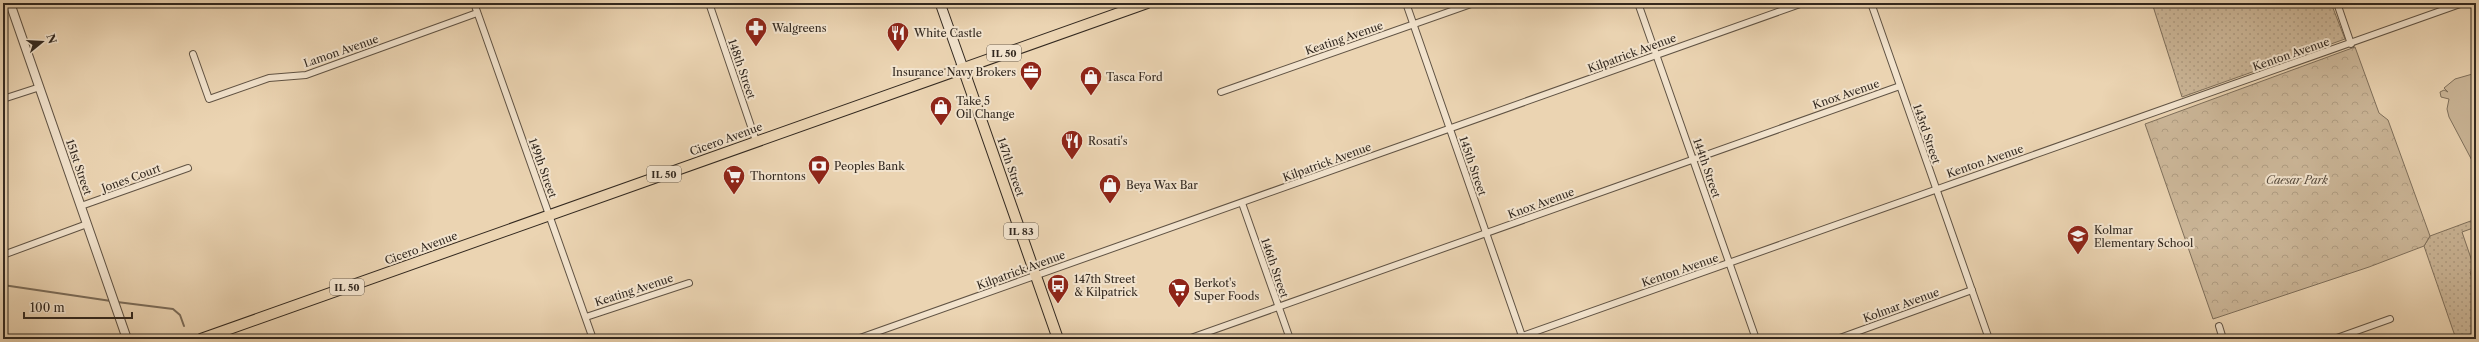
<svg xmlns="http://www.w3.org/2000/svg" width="2479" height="342" viewBox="0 0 2479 342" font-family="'Libre Caslon Text',serif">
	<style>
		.grass { fill: url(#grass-dots); stroke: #7f705c }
		.forest { fill: url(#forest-crowns); stroke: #7f705c }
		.garden { fill: #ccb799; stroke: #7f705c }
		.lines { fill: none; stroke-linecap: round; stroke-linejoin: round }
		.stream { stroke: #7b6c59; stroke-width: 2 }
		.minor-casing { stroke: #605344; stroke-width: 8 }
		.tertiary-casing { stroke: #605344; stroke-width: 10 }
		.secondary-casing { stroke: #32281f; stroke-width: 11 }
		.primary-casing { stroke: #32281f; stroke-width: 12 }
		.minor { stroke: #f2e3cd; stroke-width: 6 }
		.tertiary { stroke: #f2e3cd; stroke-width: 8 }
		.secondary { stroke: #f2e3cd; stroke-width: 9 }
		.primary { stroke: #ebd4b2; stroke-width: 10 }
		.labels { text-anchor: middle; stroke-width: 4; stroke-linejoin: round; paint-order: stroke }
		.shield { fill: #f2e3cd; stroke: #6c6053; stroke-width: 1 }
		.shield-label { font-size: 10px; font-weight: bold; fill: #32281f }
		.poi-label { font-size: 11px; fill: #32281f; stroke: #f2e3cd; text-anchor: start }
		.street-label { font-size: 11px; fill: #32281f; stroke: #f2e3cd }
		.park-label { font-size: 11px; font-style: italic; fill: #584c3e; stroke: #f2e3cd }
	</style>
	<defs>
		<pattern id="grass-dots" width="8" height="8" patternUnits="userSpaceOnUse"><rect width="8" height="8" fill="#ccb799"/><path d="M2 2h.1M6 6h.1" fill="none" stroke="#b09d83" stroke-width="1.8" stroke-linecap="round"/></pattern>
		<pattern id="forest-crowns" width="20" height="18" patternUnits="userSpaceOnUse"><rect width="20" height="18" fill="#ccb799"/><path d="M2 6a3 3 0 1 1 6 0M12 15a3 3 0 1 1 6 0" fill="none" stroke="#b09d83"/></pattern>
	</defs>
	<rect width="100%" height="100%" fill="#ebd4b2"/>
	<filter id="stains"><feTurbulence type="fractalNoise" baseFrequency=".005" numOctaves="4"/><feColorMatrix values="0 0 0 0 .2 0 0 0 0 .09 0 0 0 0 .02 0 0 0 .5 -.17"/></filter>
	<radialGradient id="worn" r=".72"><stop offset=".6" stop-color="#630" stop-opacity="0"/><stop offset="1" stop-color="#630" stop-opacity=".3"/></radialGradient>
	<g class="grass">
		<path d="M2152,3H2331L2345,39L2182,97Z"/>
		<path d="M2476,219V227L2462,232L2475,270L2470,272L2476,291V339H2456L2424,246L2430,236Z"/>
	</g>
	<path class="forest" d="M2355,47L2379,113L2388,120L2430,236L2424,246L2369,267L2213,319L2145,124Z"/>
	<path class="garden" d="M2476,73V168L2449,117L2447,109L2449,99L2441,97L2440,92L2444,90L2448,92L2444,88L2455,79Z"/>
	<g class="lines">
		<g class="stream">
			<path d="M3,285L111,301"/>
			<path d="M117,302L173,309L180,315L184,326"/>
		</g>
		<g class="minor-casing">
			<g id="minor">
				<path d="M474,3L593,339"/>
				<path d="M709,3L756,141"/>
				<path d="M1406,3L1522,336"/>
				<path d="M1638,3L1756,339"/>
				<path d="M1871,3L1989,339"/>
				<path d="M2337,3L2351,44"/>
				<path d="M193,54L209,99L269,78L306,75L477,13"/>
				<path d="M1221,92L1474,3"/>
				<path d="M3,99L40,87"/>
				<path d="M1242,203L1290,339"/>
				<path d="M81,206L188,168"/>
				<path d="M3,255L87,224"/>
				<path d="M586,317L689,283"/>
				<path d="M2219,326L2223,339"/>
				<path d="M857,339L1803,3"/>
				<path d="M1188,339L1900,86"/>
				<path d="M1514,339L2463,3"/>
				<path d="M1837,339L1972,290"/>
				<path d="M2334,339L2390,319"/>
			</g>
		</g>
		<g class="tertiary-casing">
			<path id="tertiary" d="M10,3L127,339"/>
		</g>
		<g class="secondary-casing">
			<path id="secondary" d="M940,3L963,68"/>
		</g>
		<g class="primary-casing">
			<g id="primary">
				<path d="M963,68L1058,339"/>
				<path d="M201,339L1147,3"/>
			</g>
		</g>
		<use href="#minor" class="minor"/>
		<use href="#tertiary" class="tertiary"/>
		<use href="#secondary" class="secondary"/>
		<use href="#primary" class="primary"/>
	</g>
	<defs>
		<g id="pharmacy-pin" transform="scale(1.15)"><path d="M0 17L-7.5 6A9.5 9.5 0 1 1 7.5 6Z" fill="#8f2418" stroke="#f2e3cd"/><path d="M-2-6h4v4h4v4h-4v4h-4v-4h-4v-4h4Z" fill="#fff"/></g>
		<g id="restaurant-pin" transform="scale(1.15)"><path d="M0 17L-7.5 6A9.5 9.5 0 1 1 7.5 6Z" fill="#8f2418" stroke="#f2e3cd"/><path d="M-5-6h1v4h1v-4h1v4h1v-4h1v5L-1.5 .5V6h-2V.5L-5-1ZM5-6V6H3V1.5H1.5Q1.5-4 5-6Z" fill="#fff"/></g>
		<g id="office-pin" transform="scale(1.15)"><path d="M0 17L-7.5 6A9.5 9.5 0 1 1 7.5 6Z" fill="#8f2418" stroke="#f2e3cd"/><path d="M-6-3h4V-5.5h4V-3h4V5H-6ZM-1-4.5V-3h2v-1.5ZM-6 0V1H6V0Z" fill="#fff"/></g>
		<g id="shop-pin" transform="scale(1.15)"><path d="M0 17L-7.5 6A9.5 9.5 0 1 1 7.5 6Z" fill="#8f2418" stroke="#f2e3cd"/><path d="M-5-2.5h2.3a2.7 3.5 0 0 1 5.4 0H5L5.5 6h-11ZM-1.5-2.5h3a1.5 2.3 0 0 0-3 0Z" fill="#fff"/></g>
		<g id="bank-pin" transform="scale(1.15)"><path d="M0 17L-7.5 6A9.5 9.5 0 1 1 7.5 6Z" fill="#8f2418" stroke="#f2e3cd"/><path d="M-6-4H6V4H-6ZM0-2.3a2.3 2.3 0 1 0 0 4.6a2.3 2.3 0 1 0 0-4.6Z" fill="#fff"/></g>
		<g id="supermarket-pin" transform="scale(1.15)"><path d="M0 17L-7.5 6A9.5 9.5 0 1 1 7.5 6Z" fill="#8f2418" stroke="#f2e3cd"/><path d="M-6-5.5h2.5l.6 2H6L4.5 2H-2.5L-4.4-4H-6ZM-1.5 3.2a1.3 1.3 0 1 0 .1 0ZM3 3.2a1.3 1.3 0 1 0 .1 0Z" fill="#fff"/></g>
		<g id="school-pin" transform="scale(1.15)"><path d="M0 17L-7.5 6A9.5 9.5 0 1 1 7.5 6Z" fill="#8f2418" stroke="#f2e3cd"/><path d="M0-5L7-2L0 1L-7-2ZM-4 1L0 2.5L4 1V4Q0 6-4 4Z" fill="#fff"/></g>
		<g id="bus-pin" transform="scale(1.15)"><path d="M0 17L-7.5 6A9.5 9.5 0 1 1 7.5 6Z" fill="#8f2418" stroke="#f2e3cd"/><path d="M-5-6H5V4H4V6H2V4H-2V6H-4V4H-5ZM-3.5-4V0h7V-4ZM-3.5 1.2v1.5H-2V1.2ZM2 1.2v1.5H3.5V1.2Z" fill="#fff"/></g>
	</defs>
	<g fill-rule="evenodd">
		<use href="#pharmacy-pin" x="756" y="28"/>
		<use href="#restaurant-pin" x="898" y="33"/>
		<use href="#office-pin" x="1031" y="72"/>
		<use href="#shop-pin" x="1091" y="77"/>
		<use href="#shop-pin" x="941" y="107"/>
		<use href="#restaurant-pin" x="1072" y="141"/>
		<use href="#bank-pin" x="819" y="166"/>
		<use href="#supermarket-pin" x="734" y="176"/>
		<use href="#shop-pin" x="1110" y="185"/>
		<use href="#school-pin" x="2078" y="236"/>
		<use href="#bus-pin" x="1058" y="285"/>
		<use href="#supermarket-pin" x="1179" y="289"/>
	</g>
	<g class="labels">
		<g class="shield">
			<rect x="987" y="45" width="34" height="16" rx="3"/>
			<rect x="647" y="166" width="34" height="16" rx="3"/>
			<rect x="1004" y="223" width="34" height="16" rx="3"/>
			<rect x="330" y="279" width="34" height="16" rx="3"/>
		</g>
		<g class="shield-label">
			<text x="1004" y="57">IL 50</text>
			<text x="664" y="178">IL 50</text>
			<text x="1021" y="235">IL 83</text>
			<text x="347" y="291">IL 50</text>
		</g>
		<g class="poi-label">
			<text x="772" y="32">Walgreens</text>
			<text x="914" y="37">White Castle</text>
			<text x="1016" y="76" text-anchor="end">Insurance Navy Brokers</text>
			<text x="1106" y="81">Tasca Ford</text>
			<text x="956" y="105">Take 5<tspan x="956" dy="13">Oil Change</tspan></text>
			<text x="1088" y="145">Rosati's</text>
			<text x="834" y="170">Peoples Bank</text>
			<text x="750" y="180">Thorntons</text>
			<text x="1126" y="189">Beya Wax Bar</text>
			<text x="2094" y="234">Kolmar<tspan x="2094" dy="13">Elementary School</tspan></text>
			<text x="1074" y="283">147th Street<tspan x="1074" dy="13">&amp; Kilpatrick</tspan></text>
			<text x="1194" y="287">Berkot's<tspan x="1194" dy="13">Super Foods</tspan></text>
		</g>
		<g class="street-label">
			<text transform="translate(1344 38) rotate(-19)" y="4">Keating Avenue</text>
			<text transform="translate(341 51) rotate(-19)" y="4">Lamon Avenue</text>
			<text transform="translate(1632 53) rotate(-20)" y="4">Kilpatrick Avenue</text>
			<text transform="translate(2291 54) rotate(-19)" y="4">Kenton Avenue</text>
			<text transform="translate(742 69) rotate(71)" y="4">148th Street</text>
			<text transform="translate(1846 94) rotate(-19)" y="4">Knox Avenue</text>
			<text transform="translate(1927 134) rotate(71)" y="4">143rd Street</text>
			<text transform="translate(726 139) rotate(-20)" y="4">Cicero Avenue</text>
			<text transform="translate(1985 161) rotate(-19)" y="4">Kenton Avenue</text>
			<text transform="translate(1327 162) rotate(-20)" y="4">Kilpatrick Avenue</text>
			<text transform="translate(1473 166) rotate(71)" y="4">145th Street</text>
			<text transform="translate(79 167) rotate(71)" y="4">151st Street</text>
			<text transform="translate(1011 167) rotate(71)" y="4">147th Street</text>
			<text transform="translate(543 168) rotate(70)" y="4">149th Street</text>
			<text transform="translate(1707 168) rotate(71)" y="4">144th Street</text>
			<text transform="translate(131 178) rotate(-20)" y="4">Jones Court</text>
			<text transform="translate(1541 203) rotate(-20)" y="4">Knox Avenue</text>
			<text transform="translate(421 248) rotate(-20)" y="4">Cicero Avenue</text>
			<text transform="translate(1275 268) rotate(71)" y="4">146th Street</text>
			<text transform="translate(1021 270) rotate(-20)" y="4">Kilpatrick Avenue</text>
			<text transform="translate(1680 270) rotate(-19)" y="4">Kenton Avenue</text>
			<text transform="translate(634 290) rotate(-18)" y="4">Keating Avenue</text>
			<text transform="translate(1901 305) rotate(-20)" y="4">Kolmar Avenue</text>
		</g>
		<g class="park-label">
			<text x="2297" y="184">Caesar Park</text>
		</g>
	</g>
	<rect width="2479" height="342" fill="none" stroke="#ebd4b2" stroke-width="16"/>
	<rect x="4" y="4" width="2471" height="334" fill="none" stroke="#32281f" stroke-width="2"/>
	<rect x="8" y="8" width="2463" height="326" fill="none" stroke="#32281f"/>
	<g transform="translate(42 42) rotate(72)" stroke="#f2e3cd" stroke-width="3" paint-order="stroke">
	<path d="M0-3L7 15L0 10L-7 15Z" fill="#32281f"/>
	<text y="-6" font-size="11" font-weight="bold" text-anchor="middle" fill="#32281f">N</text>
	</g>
	<path d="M24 312v6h108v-6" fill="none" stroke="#32281f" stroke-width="2"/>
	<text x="30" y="312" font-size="12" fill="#32281f" stroke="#f2e3cd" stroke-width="3" paint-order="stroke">100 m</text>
	<rect width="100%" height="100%" filter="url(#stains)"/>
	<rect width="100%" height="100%" fill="url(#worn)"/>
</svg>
